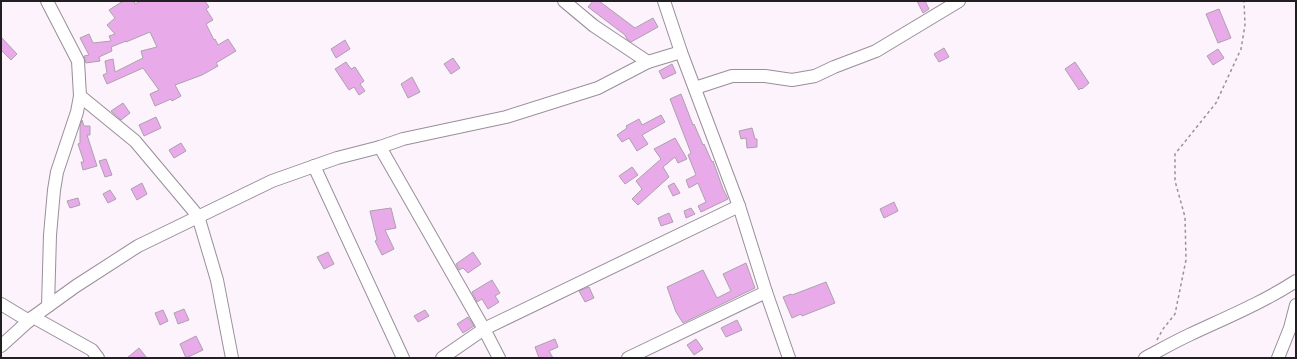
<svg xmlns="http://www.w3.org/2000/svg" width="1297" height="359" viewBox="0 0 1297 359" font-family="'Varela Round',sans-serif">
	<style>
		.building { fill: #e9aaea; stroke: #aba2ab }
		.lines { fill: none; stroke-linecap: round; stroke-linejoin: round }
		.minor-casing { stroke: #988f98; stroke-width: 14 }
		.path { stroke: #989198; stroke-width: 1.5; stroke-dasharray: 3 3; stroke-linecap: butt }
		.minor { stroke: #fff; stroke-width: 12 }
	</style>
	<rect width="100%" height="100%" fill="#fdf3fd"/>
	<g class="building">
		<path d="M124,1H134L135,4L141,1H205L209,7L206,9L213,20L206,24L214,40L215,39L218,45L228,39L236,51L216,63L218,66L202,75L175,85L181,96L172,101L171,99L155,106L150,94L159,90L143,68L107,84L103,75L107,73L105,61L113,59L115,72L143,58L141,51L157,47L150,32L126,42V41L111,47L112,51L99,57L100,61L86,63L84,56L89,55L80,38L89,34L93,43L111,41L109,36L115,34L107,25L115,18L109,10L120,3Z"/>
		<path d="M593,1H599L635,28L653,18L658,27L631,42L627,39L625,35L588,7Z"/>
		<path d="M917,1H925L929,9L923,13Z"/>
		<path d="M1219,9L1231,38L1218,43L1206,14Z"/>
		<path d="M1,37L17,54L11,60L1,50Z"/>
		<path d="M345,40L350,49L336,58L331,49Z"/>
		<path d="M944,48L949,57L939,62L934,54Z"/>
		<path d="M1218,49L1224,58L1213,65L1207,56Z"/>
		<path d="M453,58L460,68L451,74L444,64Z"/>
		<path d="M346,62L351,69L355,67L364,81L360,84L365,91L359,95L354,87L349,90L335,69Z"/>
		<path d="M1075,62L1089,83L1082,89L1081,88L1079,90L1065,69Z"/>
		<path d="M672,64L676,73L663,79L659,71Z"/>
		<path d="M412,77L420,92L408,98L401,84Z"/>
		<path d="M681,94L693,125L694,124L703,145L704,144L712,162L713,161L723,189L728,199L701,212L698,206L706,202L698,183L689,188L686,180L696,175L688,155L691,153L670,99Z"/>
		<path d="M123,103L130,113L121,120L111,111Z"/>
		<path d="M661,115L665,122L642,135L648,144L637,151L629,138L622,142L617,135L627,128L626,126L639,119L642,125Z"/>
		<path d="M156,117L161,128L144,136L139,125Z"/>
		<path d="M82,120L84,126H90V135H87L97,166L83,170L81,162H84L78,144L80,143V126Z"/>
		<path d="M752,128L755,139H757V147L747,148L746,138L741,139L739,131Z"/>
		<path d="M675,138L687,159L678,163L675,157L663,167L669,177L638,205L632,199L642,189L636,181L661,159L654,149Z"/>
		<path d="M181,143L186,151L174,158L169,150Z"/>
		<path d="M106,159L112,175L105,177L99,161Z"/>
		<path d="M632,167L638,175L625,184L619,176Z"/>
		<path d="M142,183L147,194L137,200L131,189Z"/>
		<path d="M674,183L680,193L673,196L668,186Z"/>
		<path d="M110,190L116,199L108,203L103,194Z"/>
		<path d="M78,198L80,205L70,208L67,201Z"/>
		<path d="M894,202L898,211L884,218L880,209Z"/>
		<path d="M391,208L396,228L385,230L394,249L382,255L375,241L377,240L370,211Z"/>
		<path d="M691,208L695,214L686,218L684,211Z"/>
		<path d="M669,213L673,222L661,226L658,218Z"/>
		<path d="M328,252L334,264L324,269L317,257Z"/>
		<path d="M473,252L481,264L468,273L463,268L459,270L456,264Z"/>
		<path d="M746,263L755,288L683,323L676,312L667,287L703,270L717,298L731,291L723,274Z"/>
		<path d="M492,280L500,293L495,296L499,302L488,309L482,299L477,302L472,292Z"/>
		<path d="M826,282L835,303L802,316L801,314L792,318L783,297L791,294L792,295Z"/>
		<path d="M589,287L594,298L585,302L579,291Z"/>
		<path d="M184,309L189,320L178,324L174,313Z"/>
		<path d="M163,310L168,321L160,325L155,313Z"/>
		<path d="M425,310L429,316L418,322L414,316Z"/>
		<path d="M468,317L474,326L463,333L457,324Z"/>
		<path d="M737,320L742,330L726,337L721,328Z"/>
		<path d="M196,336L203,350L186,358L180,344Z"/>
		<path d="M555,339L558,347L549,351L553,358H539L535,347Z"/>
		<path d="M696,339L703,349L694,355L687,345Z"/>
		<path d="M139,348L147,358H127Z"/>
	</g>
	<g class="lines">
		<g class="minor-casing">
			<g id="minor">
				<path d="M47,1L78,61L80,96L77,112L57,172L54,190L50,235L48,306"/>
				<path d="M564,1L594,26L648,62"/>
				<path d="M664,1L681,52L739,206L766,292L789,358"/>
				<path d="M695,88L732,76H765L792,80L815,76L834,67L876,51L959,1"/>
				<path d="M80,96L135,141L198,216L217,280L232,358"/>
				<path d="M380,147L484,329L499,358"/>
				<path d="M314,166L403,358"/>
				<path d="M1,304L29,321"/>
				<path d="M33,317L92,350L98,358"/>
				<path d="M1,346L33,317L76,286L138,246L272,181L337,158L380,147L403,139L506,117L598,88L648,62L681,52"/>
				<path d="M442,358L484,329L739,206"/>
				<path d="M628,358L766,292"/>
				<path d="M1145,358C1160,350 1174,342 1189,335C1225,318 1262,303 1296,281"/>
				<path d="M1278,358L1290,328L1296,305"/>
			</g>
		</g>
		<path class="path" d="M1157,340L1163,329L1175,314L1186,260L1185,217L1175,181V154L1216,103L1241,49L1245,25L1244,1"/>
		<use href="#minor" class="minor"/>
	</g>
	<rect width="1297" height="359" fill="none" stroke="#221f22" stroke-width="4"/>
</svg>
